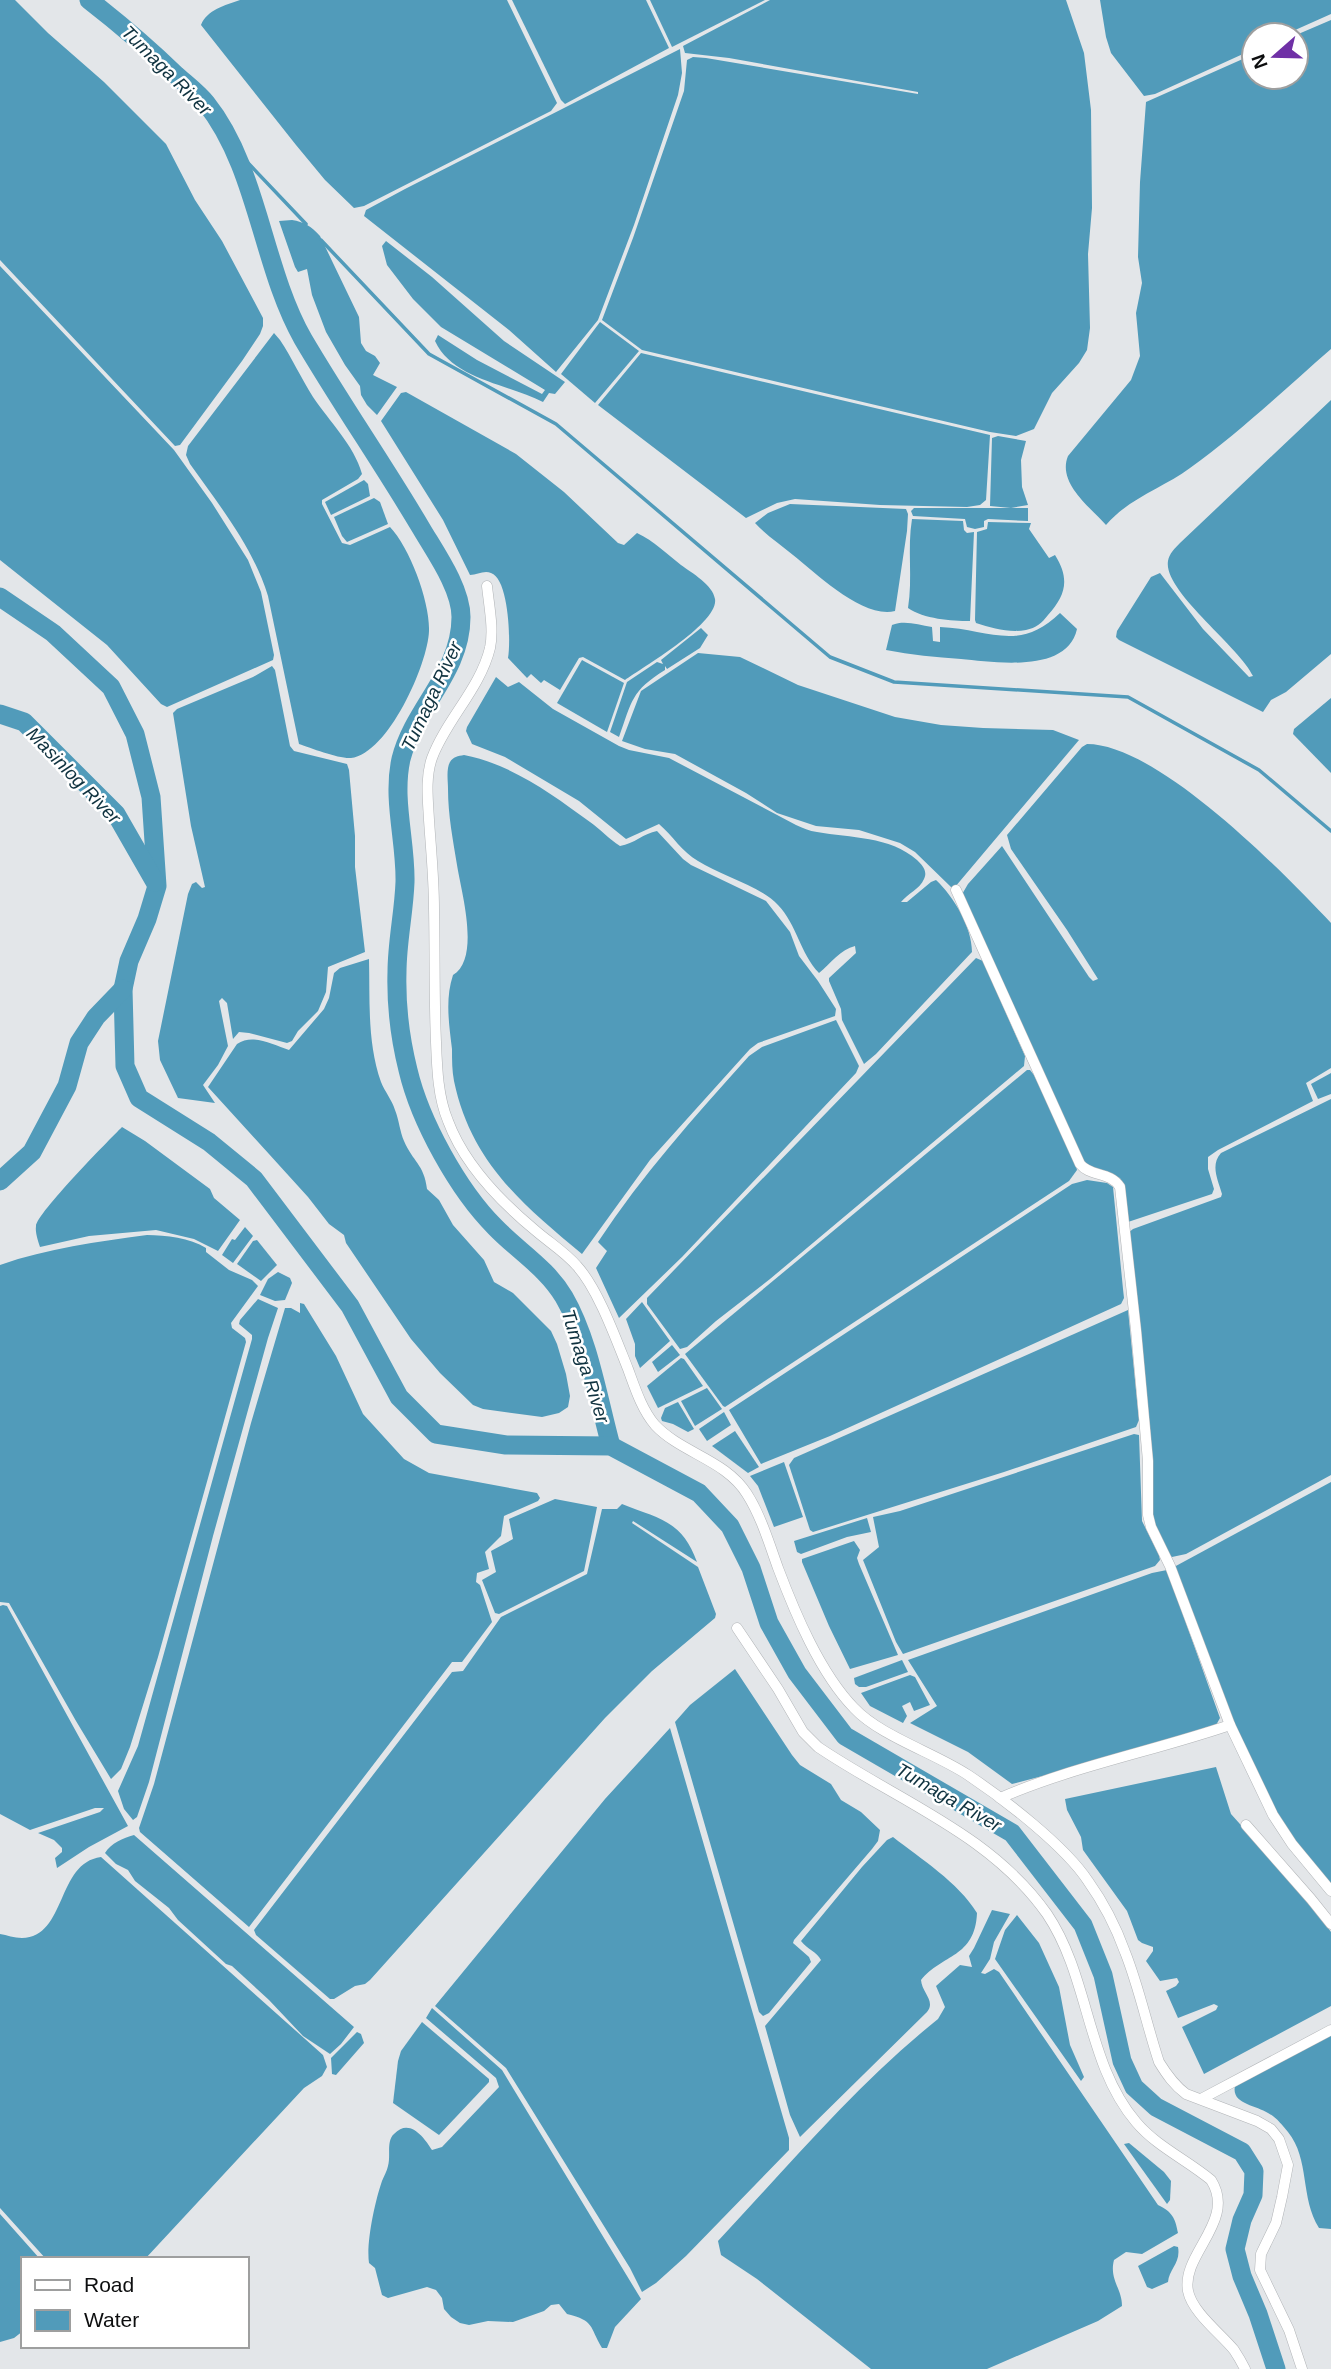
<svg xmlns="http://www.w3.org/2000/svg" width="1331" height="2369" viewBox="0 0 1331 2369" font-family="Arial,sans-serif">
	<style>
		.water { fill: #519bba }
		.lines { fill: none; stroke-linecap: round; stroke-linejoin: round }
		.stream { stroke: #519bba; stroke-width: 3.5 }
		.river { stroke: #519bba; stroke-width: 19 }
		.street-casing { stroke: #b1b4b7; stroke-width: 11 }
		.street { stroke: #fff; stroke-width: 10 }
		.labels { text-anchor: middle; stroke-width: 5; stroke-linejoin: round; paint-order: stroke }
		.water-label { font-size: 19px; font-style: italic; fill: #103340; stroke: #fff }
	</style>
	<rect width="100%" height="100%" fill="#e3e6e9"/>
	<g class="water">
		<path d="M0,0H15L48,33L104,82L166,144L195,200L222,241L263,318V326L260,334L242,361L180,445L175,446L0,260Z"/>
		<path d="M240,0H507L557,103L551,111L364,206L354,208L325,180L296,145L201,25C207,10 225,5 240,0Z"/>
		<path d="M512,0H646L669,48L565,104L561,100Z"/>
		<path d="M650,0H765L672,47Z"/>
		<path d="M770,0H1066L1084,53L1091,110L1092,208L1088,254L1090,328L1087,350L1079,363L1052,393L1034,429L1016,436L990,432L642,350L602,320L633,238L684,91L687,60L693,57L706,58L918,94V92L729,58L685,53L683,46Z"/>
		<path d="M1100,0H1331V14L1284,35H1254V49L1155,94L1144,96L1111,53L1106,37Z"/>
		<path d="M1331,20V349C1285,389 1240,432 1190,468C1163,488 1129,498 1106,525C1090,507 1057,483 1068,456L1131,380L1140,356L1136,313L1142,283L1138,257L1140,182L1146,102L1254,54V77H1296V35Z"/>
		<path d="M680,49L682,73L678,95L634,225L598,320L556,372L509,330L364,216L366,210L405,189Z"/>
		<path d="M292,220C304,222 311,226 320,236L359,317L361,343L366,351L375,356L380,363L373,375L397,387L377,415L367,405L361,395L360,386L345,365L326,332L312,295L307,269L298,272L295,267L279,221Z"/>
		<path d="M386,241L432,277L504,341L565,382L555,394L549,393L543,402C509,384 453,380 435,341L438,335L477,360L542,394L545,390L441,327L413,299L387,265L382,246Z"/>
		<path d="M0,266L174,450L212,503L248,560L261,592L274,655L273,660L167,707L161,704L107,645L0,560Z"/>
		<path d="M600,322L639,351L595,403L561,374Z"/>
		<path d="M274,333L280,340C292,358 301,378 313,397C329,421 354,445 362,474L358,479L322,500V504L342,543L350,545L390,527C410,548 430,602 429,631C428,664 388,754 351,758C339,759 311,748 299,744L268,596C253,547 219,505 190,464L186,455L188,446Z"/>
		<path d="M641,353L990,435L986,500L980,505L967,507L880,505L795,499L777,503L746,518L598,405Z"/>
		<path d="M406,392L516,454L564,492L618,543L624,545L637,533C654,541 667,554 681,565C692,573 713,585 715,599C719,623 643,667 625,680L583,657L579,658L560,690L544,680L541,683L531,674L527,678L508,658C511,642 509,579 491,573C484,570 477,575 470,575L443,520L381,421L401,393Z"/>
		<path d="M1331,400V654L1286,692L1271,700L1263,712L1119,640L1116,637L1117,631L1151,577L1160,573L1203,629L1249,677L1253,676C1240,647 1163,591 1168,561C1169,554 1175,548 1180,543Z"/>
		<path d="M998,436L1026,441L1021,460L1022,487L1028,505L1011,508L990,506L992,438Z"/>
		<path d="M364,480L368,484L370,496L331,515L325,502Z"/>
		<path d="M374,498L380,502L388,524L347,542L342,536L334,517Z"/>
		<path d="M790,504L906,509L908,514L907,531L895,611C863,619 817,574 793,555C780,544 766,535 755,523L768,513Z"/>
		<path d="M914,508H1028V521L988,519L984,521V527L975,529L967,527L965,519L913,516L911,511Z"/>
		<path d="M912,519L963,521L964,530L967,533L974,532L970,621C951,621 924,619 908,608C913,578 907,549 912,519Z"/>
		<path d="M988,522L1031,523L1029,529L1049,558L1055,555C1070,579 1066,595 1048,615C1042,623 1036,628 1026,630C1009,633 992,628 976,623L975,620L977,532L987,529Z"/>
		<path d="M1060,613L1077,629C1067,674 994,662 961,659C936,657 911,655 886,650L892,625C905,620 918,625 932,627L933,641L940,642V627C989,629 1019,653 1060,613Z"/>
		<path d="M701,628L708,635L700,648L667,669L665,666V670C631,691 632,701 619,737L610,732L627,682L657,662L663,664L661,660Z"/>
		<path d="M698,653L740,657L798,685L895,717L941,725L983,728L1053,730L1079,740L955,887H951L915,852L900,843L859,830L816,826L777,813L746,793L675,754L645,749L622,741L641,691Z"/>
		<path d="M582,660L624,683L607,732L557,703Z"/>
		<path d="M272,666L275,670L290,746L294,751L347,764L349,770L355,836V867L365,952L328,967L326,992L318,1011L298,1031L292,1041L287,1043L249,1033L239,1032L233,1039L227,1003L222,998L219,1001L228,1046L218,1065L203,1085L215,1103L178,1098L160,1060L158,1041L188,894L192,884L196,882L202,888L205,887L191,826L173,713L177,709L253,677Z"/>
		<path d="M496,677L508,687L519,682L553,709L619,746L629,750L669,758L796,825C803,828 809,831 817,832C850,838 890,836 917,860C922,865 928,871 924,879C920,889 907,894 901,902H907L931,882L936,880C954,897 972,927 972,952L876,1054L864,1064L842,1020L841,1009L829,981V978L856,953L855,946C841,949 830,964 819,973C800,953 797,925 778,905C762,887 720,875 698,861C682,852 673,836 659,824L626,839L579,801L505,757L472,744L466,731L467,727Z"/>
		<path d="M1331,698V773L1293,734L1294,729Z"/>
		<path d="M1087,744C1158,744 1283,872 1331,923V1068L1306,1083L1313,1101L1218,1150L1208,1157V1169L1214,1189L1212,1194L1125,1223L1122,1185L1120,1178L1099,1173L1082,1162L961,896L968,884L1002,846L1089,977L1093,981L1098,979L1067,930L1011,849L1007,835L1082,747Z"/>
		<path d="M464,755C511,764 552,794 590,822C600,829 609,839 620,846C634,844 644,833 657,831L683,859L691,865L766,901L790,932L799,956L818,981L836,1009L835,1016L758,1043L750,1049L650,1160L582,1254C522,1204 471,1162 454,1081C452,1071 452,1060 452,1049C449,1024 445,999 453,975C481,958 461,891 457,865C453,840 448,815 448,789C448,781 446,769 450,762C453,757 458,756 464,755Z"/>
		<path d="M976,958L983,961L1025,1056L1024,1066L770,1279L716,1321L687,1347L680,1349L647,1304V1298Z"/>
		<path d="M369,959C370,1000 367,1042 381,1082C385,1092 392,1100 395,1110C399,1120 400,1132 404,1141C413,1162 424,1164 427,1189L439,1200L453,1225L484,1260L494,1282L513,1293L551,1331L557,1344L566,1374L570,1396L568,1407L559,1413L542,1417L483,1409L473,1405L440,1373L411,1339L346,1243L344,1235L329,1224L308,1197L208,1087L237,1044C253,1033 273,1045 289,1050L324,1009L329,998L334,973L340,968Z"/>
		<path d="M836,1020L859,1066L856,1073L682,1257L619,1318L596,1268L607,1251L598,1242C642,1175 695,1116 749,1056L762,1047Z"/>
		<path d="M1027,1070H1030L1034,1075L1075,1162L1077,1170L1069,1181L725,1407L723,1406L685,1354Z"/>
		<path d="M1331,1073V1094L1318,1099L1311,1084Z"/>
		<path d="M1331,1099V1475L1186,1554L1172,1557L1168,1554L1153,1531L1128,1233L1133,1229L1221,1197L1222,1194C1218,1180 1210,1165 1221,1153Z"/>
		<path d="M122,1127L145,1141L210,1189L214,1198L240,1220L218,1251L194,1239L156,1230L89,1236L40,1247C38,1241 35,1232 36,1226C37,1213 109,1140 122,1127Z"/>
		<path d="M1087,1180L1107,1183L1113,1187L1123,1289L1124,1298L1121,1304L830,1436L761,1464L729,1410L1072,1184Z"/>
		<path d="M245,1227L253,1236L233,1263L222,1255L232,1239L235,1240Z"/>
		<path d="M147,1235C166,1235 190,1238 206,1248V1252L229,1270L252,1280L258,1286L231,1323L232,1328L245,1338L246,1342L158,1657L130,1747L121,1769L111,1779L76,1721L9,1603L0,1602V1265C48,1248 97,1242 147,1235Z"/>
		<path d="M257,1240L277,1265L261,1281L237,1264L253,1241Z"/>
		<path d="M278,1272L290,1278L292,1283L285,1300L275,1301L260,1295L268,1279Z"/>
		<path d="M258,1299L278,1308L268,1338L213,1536L149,1782L137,1817L133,1820L124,1809L118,1791L138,1746L252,1339V1335L239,1324L240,1320Z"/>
		<path d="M642,1302L670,1341L640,1368L635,1356V1344L626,1319Z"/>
		<path d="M300,1303L304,1304L336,1356L363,1414L404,1459L429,1473L537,1493L540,1498L538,1501L504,1516L501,1536L485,1552L489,1569L477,1573L476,1582L480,1585L492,1622L462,1662H452L249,1927L140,1832L139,1828L154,1784L251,1423L285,1308H291L300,1313Z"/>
		<path d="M1128,1310L1139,1420L1136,1427L1004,1472L813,1532L810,1530L789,1465L794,1458Z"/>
		<path d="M672,1345L680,1355L658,1372L652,1362Z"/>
		<path d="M681,1358L684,1359L703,1386L658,1408L647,1386Z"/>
		<path d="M707,1388L722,1409L695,1426L681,1401Z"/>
		<path d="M678,1402L694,1429L688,1432L673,1424L662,1421L661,1418L665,1408Z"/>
		<path d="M724,1412L731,1425L707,1441L699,1429Z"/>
		<path d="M735,1431L759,1467L748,1473L712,1446Z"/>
		<path d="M1134,1434L1139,1435L1142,1521L1159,1555L1160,1560L1155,1566L903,1654L896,1642L863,1560L879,1547L873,1517L900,1511Z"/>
		<path d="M784,1462L803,1517L774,1527L758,1486L750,1476Z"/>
		<path d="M1331,1482V1893L1303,1860L1245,1761L1174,1567Z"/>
		<path d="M555,1499L597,1507L584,1571L499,1614L495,1613L482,1580L496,1572L491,1551L513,1539L509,1519Z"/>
		<path d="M622,1504C659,1519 682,1520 697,1562L633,1521L632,1523L698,1567L716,1614L715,1618L652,1671L605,1718L370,1980L365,1984L355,1986L334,1999H330L256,1935L254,1930L452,1672L463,1671L501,1617L587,1574L602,1509H617Z"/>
		<path d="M867,1518L871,1532L847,1537L801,1554L797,1552L794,1541Z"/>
		<path d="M854,1541L860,1550L857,1558L859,1564L898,1655L850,1669L829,1626L802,1562V1559Z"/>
		<path d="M1167,1570L1220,1718L1215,1727L1165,1744L1012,1784L968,1752L910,1723L937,1706L908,1660L1152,1573Z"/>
		<path d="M3,1605L7,1606L128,1826L89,1847L57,1868L55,1858L62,1852V1848L54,1840L38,1833L100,1812L104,1808H95L30,1830L0,1814V1606Z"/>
		<path d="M902,1660L908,1672L866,1687H859L855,1684L854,1678Z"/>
		<path d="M735,1669L792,1755L800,1765L831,1784L841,1800L861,1812L880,1830L878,1841L872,1849L794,1940L793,1943L809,1957L811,1962L769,2013L763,2016L759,2012L675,1722L690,1705Z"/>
		<path d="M910,1675L915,1677L930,1705L914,1711L910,1702L902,1706L907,1716L903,1723L870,1706L861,1693Z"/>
		<path d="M670,1728L789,2138V2150L686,2256L656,2283L642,2292L630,2268L506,2068L435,2006L605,1799Z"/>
		<path d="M1216,1767L1231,1814L1305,1897L1331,1932V2006L1204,2074L1182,2027L1216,2010L1218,2006L1214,2004L1178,2018L1166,1991L1176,1986L1179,1982L1177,1978L1160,1981L1146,1961L1153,1951V1947L1142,1943L1138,1940L1127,1911L1083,1850L1081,1837L1067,1810L1065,1799Z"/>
		<path d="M134,1835L354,2027L341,2044L330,2054L303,2036L269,2000L232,1966L226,1964L178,1920L169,1908L135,1881L128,1870L116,1864L105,1853C111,1843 123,1838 134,1835Z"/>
		<path d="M893,1837C921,1859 958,1882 977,1913C975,1958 942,1954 921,1980C922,1993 936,2001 927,2012L800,2137L790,2115L765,2026L821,1960C817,1952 807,1949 801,1941L862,1867L887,1840Z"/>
		<path d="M101,1857L323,2055L327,2067L322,2076L304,2088L145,2259H46L0,2208V1934C7,1935 14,1938 22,1938C67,1937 56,1863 101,1857Z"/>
		<path d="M992,1910L1010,1914L994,1942L990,1959L981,1973L985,1974L994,1969L999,1972L1158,2205C1172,2212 1175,2217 1178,2233L1142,2254L1126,2252L1114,2260C1109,2280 1122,2288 1122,2306L1098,2321L987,2369H871L757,2279L721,2255L718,2241C789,2165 857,2084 938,2019L945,2007L936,1986L960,1965L972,1967L969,1956L974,1948Z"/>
		<path d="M1017,1915L1039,1943L1059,1987L1070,2045L1084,2077L1081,2081L995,1959L1005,1930Z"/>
		<path d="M432,2008L502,2070L641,2299L615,2327L607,2348H602C589,2326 595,2321 567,2314L559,2304L551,2305L544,2311L513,2322L488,2321L469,2325L460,2323L451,2317L444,2309L442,2298L436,2290L427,2287L388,2298L382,2295L375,2268L369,2263C366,2243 375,2201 382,2181C384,2176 387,2171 388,2166C391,2156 386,2141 394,2134C410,2117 425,2139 432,2150L442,2147L499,2087L496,2078L426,2018Z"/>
		<path d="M422,2022L489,2079V2082L439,2135L393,2103L398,2061L401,2051Z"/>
		<path d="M1331,2031V2229L1319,2228C1300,2198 1310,2159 1288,2132C1282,2125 1276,2117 1268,2113C1256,2105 1231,2104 1235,2086Z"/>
		<path d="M357,2032L361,2034L364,2043L336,2075L332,2074L331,2058Z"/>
		<path d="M1129,2143L1164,2172L1171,2181L1170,2200L1167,2204L1124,2144Z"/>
		<path d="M0,2214L40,2259H23V2331L14,2338L0,2342Z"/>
		<path d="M1174,2246L1178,2247C1181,2263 1169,2269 1168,2282L1152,2289L1147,2287L1138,2266Z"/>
	</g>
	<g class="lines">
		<g class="stream">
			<path d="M232,146L306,224"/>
			<path d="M321,240L429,354L556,424L830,657L894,682L1128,697L1259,770L1331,831"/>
		</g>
		<g class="river">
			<path d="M89,0C120,24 148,48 176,75C186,84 198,93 206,103C258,168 262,267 303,339C340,402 383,464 421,528C435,552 461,588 461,617C461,673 414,707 401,759C392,799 406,842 405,882C404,912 397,942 397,972C396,1006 400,1038 408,1070C420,1121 458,1190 495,1227C518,1251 547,1268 564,1297C589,1340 598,1399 611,1446"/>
			<path d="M0,597L53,633L111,687L135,734L151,797L157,886L147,919L129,961L123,989L125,1066L139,1098L209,1142L254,1179L350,1306L399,1397L436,1434L506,1445L611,1446L699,1493L730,1526L751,1568L769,1623L797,1673L845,1736L1012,1833L1083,1925L1103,1975L1122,2061L1134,2087L1156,2107L1242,2152L1254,2171L1253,2195L1242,2220L1235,2249L1242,2276L1258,2314L1276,2369"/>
			<path d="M0,714L24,722L116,814L155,882"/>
			<path d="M0,1181L32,1152L67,1086L79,1043L96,1017L123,989"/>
		</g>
		<g class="street-casing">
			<g id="street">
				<path d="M487,586C489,606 494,629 490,648C480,689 446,720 432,758C425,778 428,800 429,820C431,850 434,879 434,909C435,954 434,998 436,1042C437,1069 438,1097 448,1121C464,1164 502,1203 536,1231C550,1243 565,1252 577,1266C598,1289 616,1339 628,1369C635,1388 642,1410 655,1425C681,1453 726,1460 747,1494C761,1516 769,1543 778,1568C795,1613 820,1673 854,1708C880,1736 935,1753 968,1775C1004,1799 1065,1846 1088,1881C1103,1902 1116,1927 1125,1952C1139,1987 1147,2026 1159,2062C1167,2075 1174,2085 1186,2094L1257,2121L1271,2129L1279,2139L1288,2165L1282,2197L1276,2223L1261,2254L1260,2270L1289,2330L1302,2369"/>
				<path d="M956,890L1080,1164C1090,1177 1110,1171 1120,1187L1136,1330L1148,1461V1515L1151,1527L1170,1566L1230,1725L1273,1815L1292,1844L1331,1891"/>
				<path d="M737,1628L778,1689L803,1732L818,1747C896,1800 991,1834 1047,1914C1090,1978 1086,2063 1136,2122C1156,2146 1187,2160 1211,2180C1237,2221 1181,2254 1188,2291C1192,2312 1221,2334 1234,2350C1238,2356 1242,2363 1245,2369"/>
				<path d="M1000,1798C1074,1766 1154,1751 1230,1725"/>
				<path d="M1246,1825L1311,1899L1331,1924"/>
				<path d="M1201,2099L1331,2030"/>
			</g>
		</g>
		<use href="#street" class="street"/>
	</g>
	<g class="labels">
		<g class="water-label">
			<text transform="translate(167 70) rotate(45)" y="7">Tumaga River</text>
			<text transform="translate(431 696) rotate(-65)" y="7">Tumaga River</text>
			<text transform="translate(74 775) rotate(46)" y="7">Masinlog River</text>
			<text transform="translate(586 1366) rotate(72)" y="7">Tumaga River</text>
			<text transform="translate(949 1797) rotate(30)" y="7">Tumaga River</text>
		</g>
	</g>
	<rect x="21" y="2257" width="228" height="91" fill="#ffffff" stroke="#9e9f9f" stroke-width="2"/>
	<rect x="35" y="2280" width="35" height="10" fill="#ffffff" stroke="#9e9f9f" stroke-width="2"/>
	<text x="84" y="2292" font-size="21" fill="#0d0e0f">Road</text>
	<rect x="35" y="2310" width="35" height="21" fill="#519bba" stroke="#9e9f9f" stroke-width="2"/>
	<text x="84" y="2327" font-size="21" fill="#0d0e0f">Water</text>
	<g transform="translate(1275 56) rotate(250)"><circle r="33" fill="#ffffff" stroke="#9e9f9f" stroke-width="2"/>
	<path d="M0-5L12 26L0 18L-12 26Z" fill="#6f30a6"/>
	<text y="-10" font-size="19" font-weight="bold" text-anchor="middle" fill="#0d0e0f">N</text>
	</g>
</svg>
